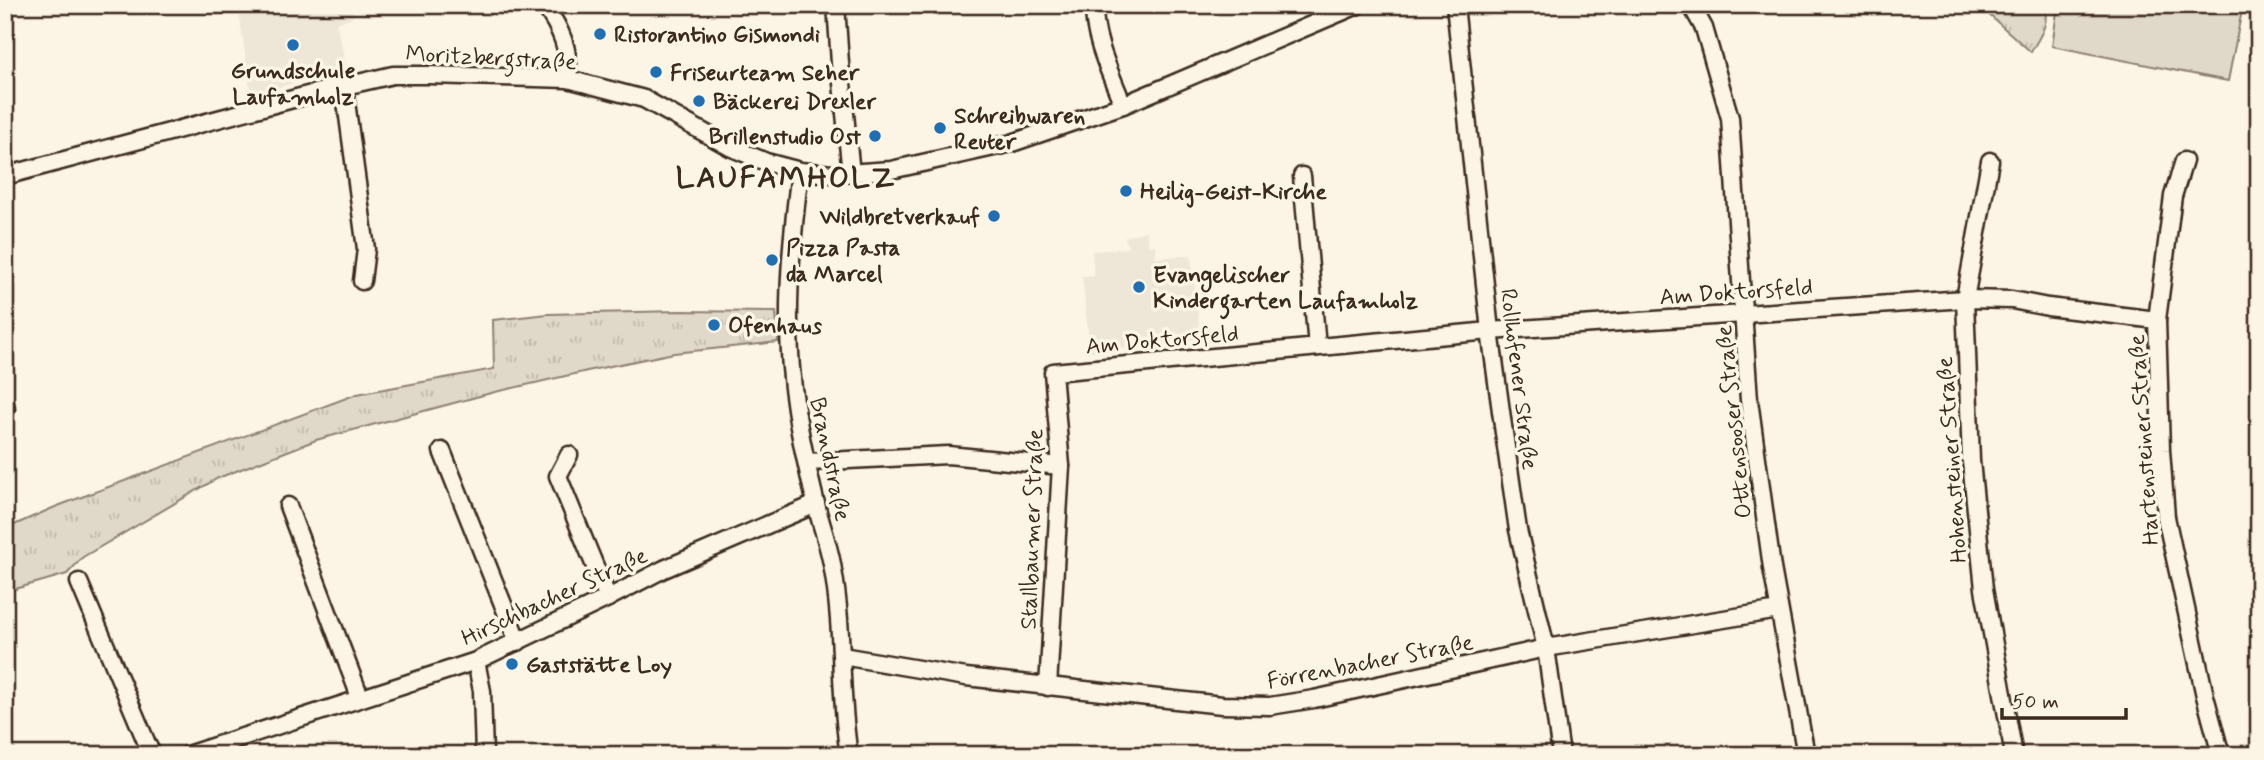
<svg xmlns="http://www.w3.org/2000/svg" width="2264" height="760" viewBox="0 0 2264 760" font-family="Mynerve,sans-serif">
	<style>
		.built { fill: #eee6d6 }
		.grass { fill: url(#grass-tufts); stroke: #8e8173; stroke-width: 2 }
		.pitch { fill: #e0d8c8; stroke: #8e8173; stroke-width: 2 }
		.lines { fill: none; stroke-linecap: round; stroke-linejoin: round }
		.street-casing { stroke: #3b2a1e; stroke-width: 21 }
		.street { stroke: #fcf5e5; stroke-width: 16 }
		.poi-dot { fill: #1f6fb2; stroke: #fcf5e5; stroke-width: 2.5 }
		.labels { text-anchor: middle; stroke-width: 7; stroke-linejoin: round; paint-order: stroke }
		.poi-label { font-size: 23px; font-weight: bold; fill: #3b2a1e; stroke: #fcf5e5; text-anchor: start }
		.street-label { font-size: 23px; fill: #3b2a1e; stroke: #fcf5e5 }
		.district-label { font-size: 30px; font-weight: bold; letter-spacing: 2px; fill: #3b2a1e; stroke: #fcf5e5 }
	</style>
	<defs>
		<pattern id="grass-tufts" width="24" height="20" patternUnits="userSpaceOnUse" patternTransform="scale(1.75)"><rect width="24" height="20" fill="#e0d8c8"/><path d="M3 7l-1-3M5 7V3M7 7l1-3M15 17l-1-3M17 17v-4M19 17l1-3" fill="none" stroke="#c1baab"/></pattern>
	</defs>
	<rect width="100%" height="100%" fill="#fcf5e5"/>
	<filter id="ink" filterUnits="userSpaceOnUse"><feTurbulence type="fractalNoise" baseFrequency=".0143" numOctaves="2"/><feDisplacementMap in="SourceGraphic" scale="14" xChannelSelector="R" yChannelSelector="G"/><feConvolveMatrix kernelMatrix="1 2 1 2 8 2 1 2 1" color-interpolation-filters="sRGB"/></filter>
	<g filter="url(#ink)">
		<g class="built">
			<path d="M238,5H353V17L336,23L347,68L251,95Z"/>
			<path d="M1146,231L1149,246L1155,245L1156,258L1191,255L1201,341L1090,351L1082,276L1094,277L1092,251L1128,248L1125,237Z"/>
		</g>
		<g class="grass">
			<path d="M1978,5H2044C2050,24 2040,36 2031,52Z"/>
			<path d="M680,311L776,312L778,342L674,353L596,369L491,393L316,440L218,478L83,557L67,574L5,592V529L55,507L357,394L494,369L493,320L548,314Z"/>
		</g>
		<path class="pitch" d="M2058,5H2243L2228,81L2052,46Z"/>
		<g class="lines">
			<g class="street-casing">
				<g id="street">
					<path d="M544,5C561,29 570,49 568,79"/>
					<path d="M836,5L840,63L851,174"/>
					<path d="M1094,5C1093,39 1111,74 1123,105"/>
					<path d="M1455,5L1490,331L1504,433L1518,530L1546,648L1561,755"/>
					<path d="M1691,5L1704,28L1730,118L1749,400L1772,568L1806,755"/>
					<path d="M344,87L366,249L362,281"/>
					<path d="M1990,161L1965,299L1971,461L1984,589L2014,755"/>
					<path d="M2184,161L2173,196L2157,320L2161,450L2166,517L2205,696L2221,755"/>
					<path d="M800,171C790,250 783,331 796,409C801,442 809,476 817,508C822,528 830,549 833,570C844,631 839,694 849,755"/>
					<path d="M5,176L319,92L393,75H428L568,79L644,99L730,147L766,162L800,171L832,174L891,170L1012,143L1123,105L1358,5"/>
					<path d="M1302,176L1317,347"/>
					<path d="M5,404L6,408"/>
					<path d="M442,451L518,642"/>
					<path d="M569,455L558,476L608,598"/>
					<path d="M808,462L948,455L1061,466"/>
					<path d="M288,506L360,697"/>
					<path d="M79,582L148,746L153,755"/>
					<path d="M842,656L966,677L1222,705L1270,706L1314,699L1546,648L1779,610"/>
					<path d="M476,661L482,691L484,755"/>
					<path d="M1048,687L1061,466L1053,372L1490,331L1965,299L2012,300L2048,307L2157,320"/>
					<path d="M187,755L476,661L608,598L664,569L816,504"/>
				</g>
			</g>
			<use href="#street" class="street"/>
		</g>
	</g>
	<g class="poi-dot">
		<circle cx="600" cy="34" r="7"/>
		<circle cx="293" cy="45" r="7"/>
		<circle cx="656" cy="72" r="7"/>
		<circle cx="699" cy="101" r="7"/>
		<circle cx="940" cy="128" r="7"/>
		<circle cx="875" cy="136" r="7"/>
		<circle cx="1126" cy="191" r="7"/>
		<circle cx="994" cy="216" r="7"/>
		<circle cx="772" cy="260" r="7"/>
		<circle cx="1139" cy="287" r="7"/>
		<circle cx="714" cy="325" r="7"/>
		<circle cx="512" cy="664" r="7"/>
	</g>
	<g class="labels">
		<g class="poi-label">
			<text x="614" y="42">Ristorantino Gismondi</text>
			<text x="293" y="78" text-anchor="middle">Grundschule<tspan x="293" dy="26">Laufamholz</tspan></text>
			<text x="670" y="80">Friseurteam Seher</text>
			<text x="713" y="109">Bäckerei Drexler</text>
			<text x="954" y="123">Schreibwaren<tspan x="954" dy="26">Reuter</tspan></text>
			<text x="861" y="144" text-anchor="end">Brillenstudio Ost</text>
			<text x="1140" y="199">Heilig-Geist-Kirche</text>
			<text x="980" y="224" text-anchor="end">Wildbretverkauf</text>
			<text x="786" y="255">Pizza Pasta<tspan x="786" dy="26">da Marcel</tspan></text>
			<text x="1153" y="282">Evangelischer<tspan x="1153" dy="26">Kindergarten Laufamholz</tspan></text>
			<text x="728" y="333">Ofenhaus</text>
			<text x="526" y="672">Gaststätte Loy</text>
		</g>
		<g class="street-label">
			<text transform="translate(491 57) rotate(3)" y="8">Moritzbergstraße</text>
			<text transform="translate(1736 291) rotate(-4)" y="8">Am Doktorsfeld</text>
			<text transform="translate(1162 339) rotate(-5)" y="8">Am Doktorsfeld</text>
			<text transform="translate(1520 379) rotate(83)" y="8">Rollhofener Straße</text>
			<text transform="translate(1733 422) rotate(-96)" y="8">Ottensooser Straße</text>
			<text transform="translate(2143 440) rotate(-94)" y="8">Hartensteiner Straße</text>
			<text transform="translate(831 459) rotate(78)" y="8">Brandstraße</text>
			<text transform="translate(1951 460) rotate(-94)" y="8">Hohensteiner Straße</text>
			<text transform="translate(1031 529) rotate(-88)" y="8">Stallbaumer Straße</text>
			<text transform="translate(554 596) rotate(-25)" y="8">Hirschbacher Straße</text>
			<text transform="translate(1370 661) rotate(-11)" y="8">Förrenbacher Straße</text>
		</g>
		<g class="district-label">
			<text x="786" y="187">LAUFAMHOLZ</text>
		</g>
	</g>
	<rect width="2264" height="760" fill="none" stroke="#fcf5e5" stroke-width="28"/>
	<rect x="14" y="14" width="2236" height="732" fill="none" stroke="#3b2a1e" stroke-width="2.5" filter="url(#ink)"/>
	<path d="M2002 708v10h124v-10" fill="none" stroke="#3b2a1e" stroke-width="3.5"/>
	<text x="2012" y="708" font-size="21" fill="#3b2a1e" stroke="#fcf5e5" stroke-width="5" paint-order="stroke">50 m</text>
</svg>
